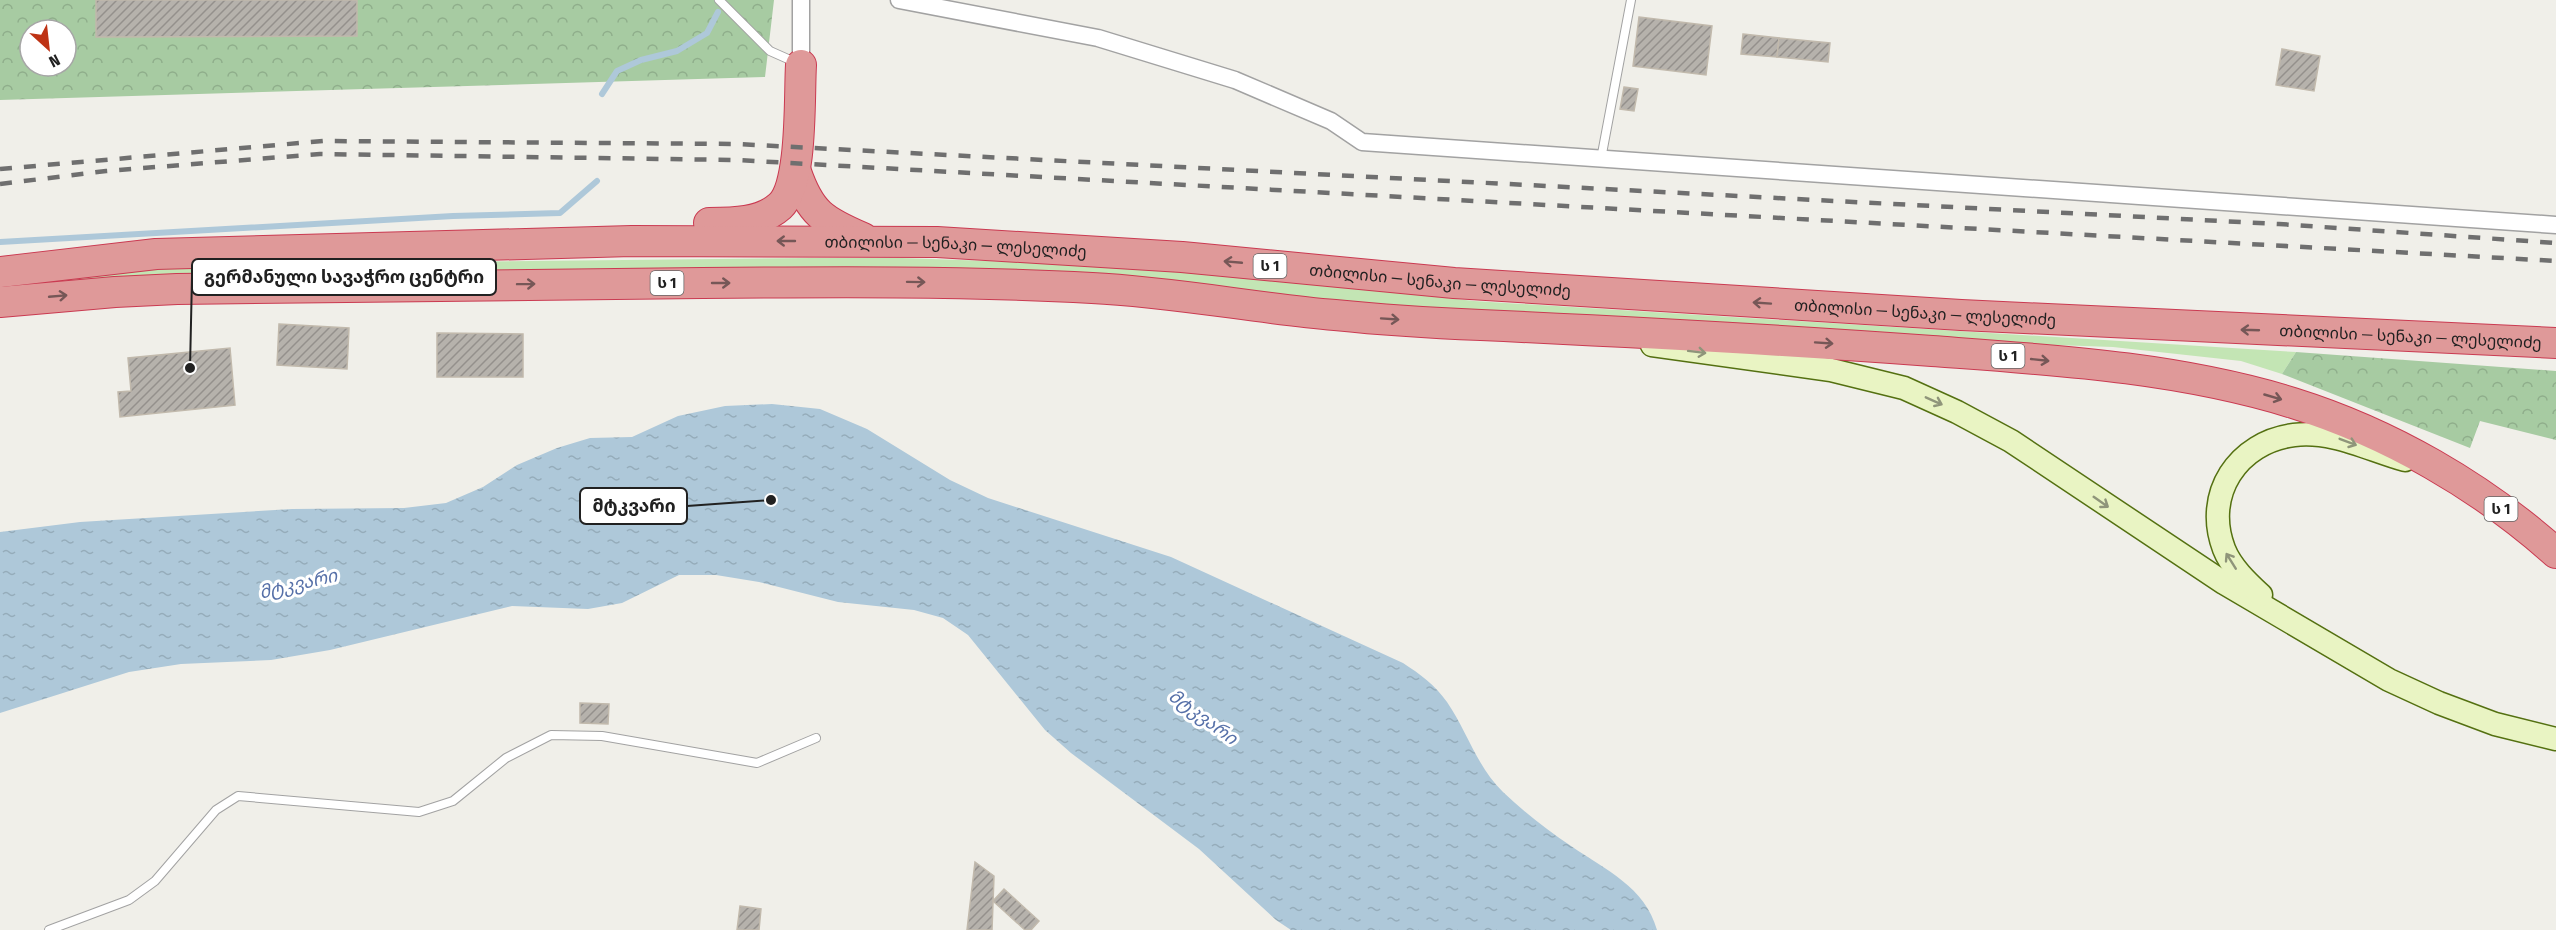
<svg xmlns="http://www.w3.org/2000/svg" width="2556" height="930" viewBox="0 0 2556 930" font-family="'Fira Sans Condensed','Noto Sans Georgian',sans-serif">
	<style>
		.grass { fill: #c3e5b4 }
		.forest { fill: url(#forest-crowns); fill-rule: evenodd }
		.water { fill: url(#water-ripples) }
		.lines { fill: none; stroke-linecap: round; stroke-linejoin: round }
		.stream { stroke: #aec8d9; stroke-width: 6 }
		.building { fill: url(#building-hatch); stroke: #c1b9ac; stroke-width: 1.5 }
		.service-casing { stroke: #a2a2a2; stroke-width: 10 }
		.minor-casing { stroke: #a2a2a2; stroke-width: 19 }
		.secondary-casing { stroke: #547011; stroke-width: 25 }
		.motorway-casing { stroke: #ca3a51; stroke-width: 32 }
		.service { stroke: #fff; stroke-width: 8 }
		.minor { stroke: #fff; stroke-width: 16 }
		.secondary { stroke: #e9f4c3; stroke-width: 22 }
		.motorway { stroke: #df9999; stroke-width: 30 }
		.rail { stroke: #6f6f6f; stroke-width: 4.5; stroke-dasharray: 12 12; stroke-linecap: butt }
		.oneway { stroke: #765757 }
		.oneway2 { stroke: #8f957a }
		.labels { text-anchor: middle; stroke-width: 6; stroke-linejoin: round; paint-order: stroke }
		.shield { fill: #fff; stroke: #646464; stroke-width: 1.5 }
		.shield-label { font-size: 15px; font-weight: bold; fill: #212121 }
		.street-label { font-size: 16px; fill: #212121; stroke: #fff }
		.water-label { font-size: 18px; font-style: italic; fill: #5670a8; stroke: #fff }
		.leader { fill: none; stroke: #212121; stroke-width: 2 }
		.callout-dot { fill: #212121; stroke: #fff; stroke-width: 2 }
		.callout { fill: #fff; stroke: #212121; stroke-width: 2 }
		.callout-label { font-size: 18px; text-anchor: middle; font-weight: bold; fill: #212121 }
	</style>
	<defs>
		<pattern id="forest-crowns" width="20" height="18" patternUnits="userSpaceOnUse" patternTransform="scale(1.5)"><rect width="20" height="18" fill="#a7cba2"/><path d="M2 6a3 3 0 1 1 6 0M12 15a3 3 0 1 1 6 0" fill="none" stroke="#8fae8b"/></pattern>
		<pattern id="water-ripples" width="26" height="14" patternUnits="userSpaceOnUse" patternTransform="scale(1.5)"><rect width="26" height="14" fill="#aec8d9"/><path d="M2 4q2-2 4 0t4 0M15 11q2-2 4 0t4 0" fill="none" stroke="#95acba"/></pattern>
		<pattern id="building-hatch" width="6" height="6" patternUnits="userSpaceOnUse" patternTransform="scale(1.5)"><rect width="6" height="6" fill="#b6b2ac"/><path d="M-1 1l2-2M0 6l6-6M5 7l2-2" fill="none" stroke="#94908c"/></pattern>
	</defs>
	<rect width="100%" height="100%" fill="#f0efe9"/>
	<path class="grass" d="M812,258H902L1045,263L1226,274L1474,301L2296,352L2282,374L2241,361L2113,347L1959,342L1378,311L1154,283L0,291V281L180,265Z"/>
	<g class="forest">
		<path d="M0,0H774L765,77L0,100ZM30,30H66V66H30Z"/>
		<path d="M2296,352L2556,371V440L2480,421L2470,448L2282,374Z"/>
	</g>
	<path class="water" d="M772,404L820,409L867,429L950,480L988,498L1171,557L1403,663C1420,674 1435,685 1447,702C1467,731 1477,767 1503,792C1523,811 1547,830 1571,846C1606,870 1645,887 1657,930H1291L1276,920L1199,849L1071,753L1045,730L968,635L943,618L914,610L838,602L759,582L716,575H679L622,603L588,609L512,606L330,650L271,660L181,664L129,672L0,713V532L80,522L292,509L404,508L446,503L483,487L517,465L557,448L590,438L632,437L678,416L725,406Z"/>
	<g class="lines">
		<g class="stream">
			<path d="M602,94L617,71L641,60L677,51L707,33L718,12"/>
			<path d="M0,242L453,216L560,213L597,181"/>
		</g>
	</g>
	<g class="building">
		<path d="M96,0H357V36L96,37Z"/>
		<path d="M1639,17L1712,26L1706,75L1633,66Z"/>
		<path d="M1743,34L1779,38L1777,57L1741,54Z"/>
		<path d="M1779,38L1830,43L1828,62L1777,57Z"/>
		<path d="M2282,49L2320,56L2314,91L2276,85Z"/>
		<path d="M1624,87L1638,89L1634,111L1620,109Z"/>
		<path d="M279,324L349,328L347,369L277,365Z"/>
		<path d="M437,333L523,334V377H437Z"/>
		<path d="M230,348L235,405L120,417L118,392L131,391L128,358Z"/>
		<path d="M580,703L609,704L608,724L580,723Z"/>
		<path d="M975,862L994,876L992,930H967Z"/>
		<path d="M1004,889L1039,921L1031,930H1025L993,901Z"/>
		<path d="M740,906L761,909L759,930H737Z"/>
	</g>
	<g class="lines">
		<g class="service-casing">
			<g id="service">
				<path d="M719,0L770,51L797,63"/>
				<path d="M1601,159L1631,0"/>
				<path d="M49,930L129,900L155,881L216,810L238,796L419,812L453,801L506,758L551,735L602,736L757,763L816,738"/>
			</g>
		</g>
		<g class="minor-casing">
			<g id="minor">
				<path d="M899,0L1098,38L1235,80L1331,121L1362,142L2556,225"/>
				<path d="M801,65V0"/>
			</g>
		</g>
		<g class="secondary-casing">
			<g id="secondary">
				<path d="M1652,345L1831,370L1904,388L1957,412L2011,441L2224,583L2389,680L2439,703L2495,724L2556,739"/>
				<path d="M2261,595C2247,582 2231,567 2224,549C2203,494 2238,442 2294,435C2332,430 2369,450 2405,460"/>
			</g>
		</g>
		<g class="motorway-casing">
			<g id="motorway">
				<path d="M796,172C810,213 823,221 863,238"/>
				<path d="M709,223C733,223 761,223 780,206C803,185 799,96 801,65"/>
				<path id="s1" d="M0,272L156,254L632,241L937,242L1182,257L1454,283L1961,315L2556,343"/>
				<path d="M0,302L115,292L177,289C352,286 527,284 702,283C832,282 962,281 1092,288C1174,292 1254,308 1335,315C1383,320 1432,323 1481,325C1631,332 1781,340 1932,351C2053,360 2177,367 2293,403C2389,433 2481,486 2556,553"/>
			</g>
		</g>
		<use href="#service" class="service"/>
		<use href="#minor" class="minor"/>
		<use href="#secondary" class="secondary"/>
		<use href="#motorway" class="motorway"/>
		<g class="rail">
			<path d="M0,169L323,141L736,144L2279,224L2556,243"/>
			<path d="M0,184L106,171L320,154L736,160L2556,261"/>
		</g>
	</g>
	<defs><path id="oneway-shaft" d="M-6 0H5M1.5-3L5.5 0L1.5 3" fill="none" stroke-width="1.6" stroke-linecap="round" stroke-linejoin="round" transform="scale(1.5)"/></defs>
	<g class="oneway">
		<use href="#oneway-shaft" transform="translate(786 241) rotate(-180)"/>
		<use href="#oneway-shaft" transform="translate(1233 262) rotate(-175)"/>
		<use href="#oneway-shaft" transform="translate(916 282) rotate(1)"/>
		<use href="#oneway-shaft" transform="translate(721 283)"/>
		<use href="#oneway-shaft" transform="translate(526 284) rotate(-1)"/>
		<use href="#oneway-shaft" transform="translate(58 296) rotate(-5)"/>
		<use href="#oneway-shaft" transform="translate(1762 303) rotate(-176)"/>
		<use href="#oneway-shaft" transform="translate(1390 319) rotate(4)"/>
		<use href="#oneway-shaft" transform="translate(2250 330) rotate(-178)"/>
		<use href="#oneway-shaft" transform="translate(1824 343) rotate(4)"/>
		<use href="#oneway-shaft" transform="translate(2040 360) rotate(6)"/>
		<use href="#oneway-shaft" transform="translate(2273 397) rotate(16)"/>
	</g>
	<g class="oneway2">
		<use href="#oneway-shaft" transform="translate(1697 352) rotate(7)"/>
		<use href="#oneway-shaft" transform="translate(1934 401) rotate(24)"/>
		<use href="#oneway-shaft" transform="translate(2348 442) rotate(21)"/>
		<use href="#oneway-shaft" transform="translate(2101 502) rotate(35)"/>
		<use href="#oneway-shaft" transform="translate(2231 561) rotate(-122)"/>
	</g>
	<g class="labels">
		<g class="shield">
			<rect x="1253.5" y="254" width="33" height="24" rx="4.5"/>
			<rect x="650.5" y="271" width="33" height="24" rx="4.5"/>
			<rect x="1991.5" y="344" width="33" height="24" rx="4.5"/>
			<rect x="2484.5" y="497" width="33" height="24" rx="4.5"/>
		</g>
		<g class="shield-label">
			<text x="1270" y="271">ს 1</text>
			<text x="667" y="288">ს 1</text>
			<text x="2008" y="361">ს 1</text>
			<text x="2501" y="514">ს 1</text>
		</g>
		<g class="street-label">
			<text dy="6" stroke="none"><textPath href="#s1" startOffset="957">თბილისი — სენაკი — ლესელიძე</textPath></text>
			<text dy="6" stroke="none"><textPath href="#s1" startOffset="1443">თბილისი — სენაკი — ლესელიძე</textPath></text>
			<text dy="6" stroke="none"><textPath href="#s1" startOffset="1929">თბილისი — სენაკი — ლესელიძე</textPath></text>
			<text dy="6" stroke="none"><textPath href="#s1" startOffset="2415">თბილისი — სენაკი — ლესელიძე</textPath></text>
		</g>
		<g class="water-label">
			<text transform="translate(298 584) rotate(-13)" y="6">მტკვარი</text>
			<text transform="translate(1203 717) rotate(36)" y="6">მტკვარი</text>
		</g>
	</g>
	<path class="leader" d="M190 368L192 277M771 500L687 506"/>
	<g class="callout-dot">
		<circle cx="190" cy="368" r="6"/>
		<circle cx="771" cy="500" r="6"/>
	</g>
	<g class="callout">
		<rect x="192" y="259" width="304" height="36" rx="6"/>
		<rect x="580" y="488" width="107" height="36" rx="6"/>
	</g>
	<g class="callout-label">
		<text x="344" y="283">გერმანული სავაჭრო ცენტრი</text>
		<text x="634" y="512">მტკვარი</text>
	</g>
	<g transform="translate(48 48) rotate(153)"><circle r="28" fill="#ffffff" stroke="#a6a6a6" stroke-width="1.5"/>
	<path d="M0-4.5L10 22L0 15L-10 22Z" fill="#be3315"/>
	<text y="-9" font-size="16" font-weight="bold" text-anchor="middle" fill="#212121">N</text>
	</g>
</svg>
